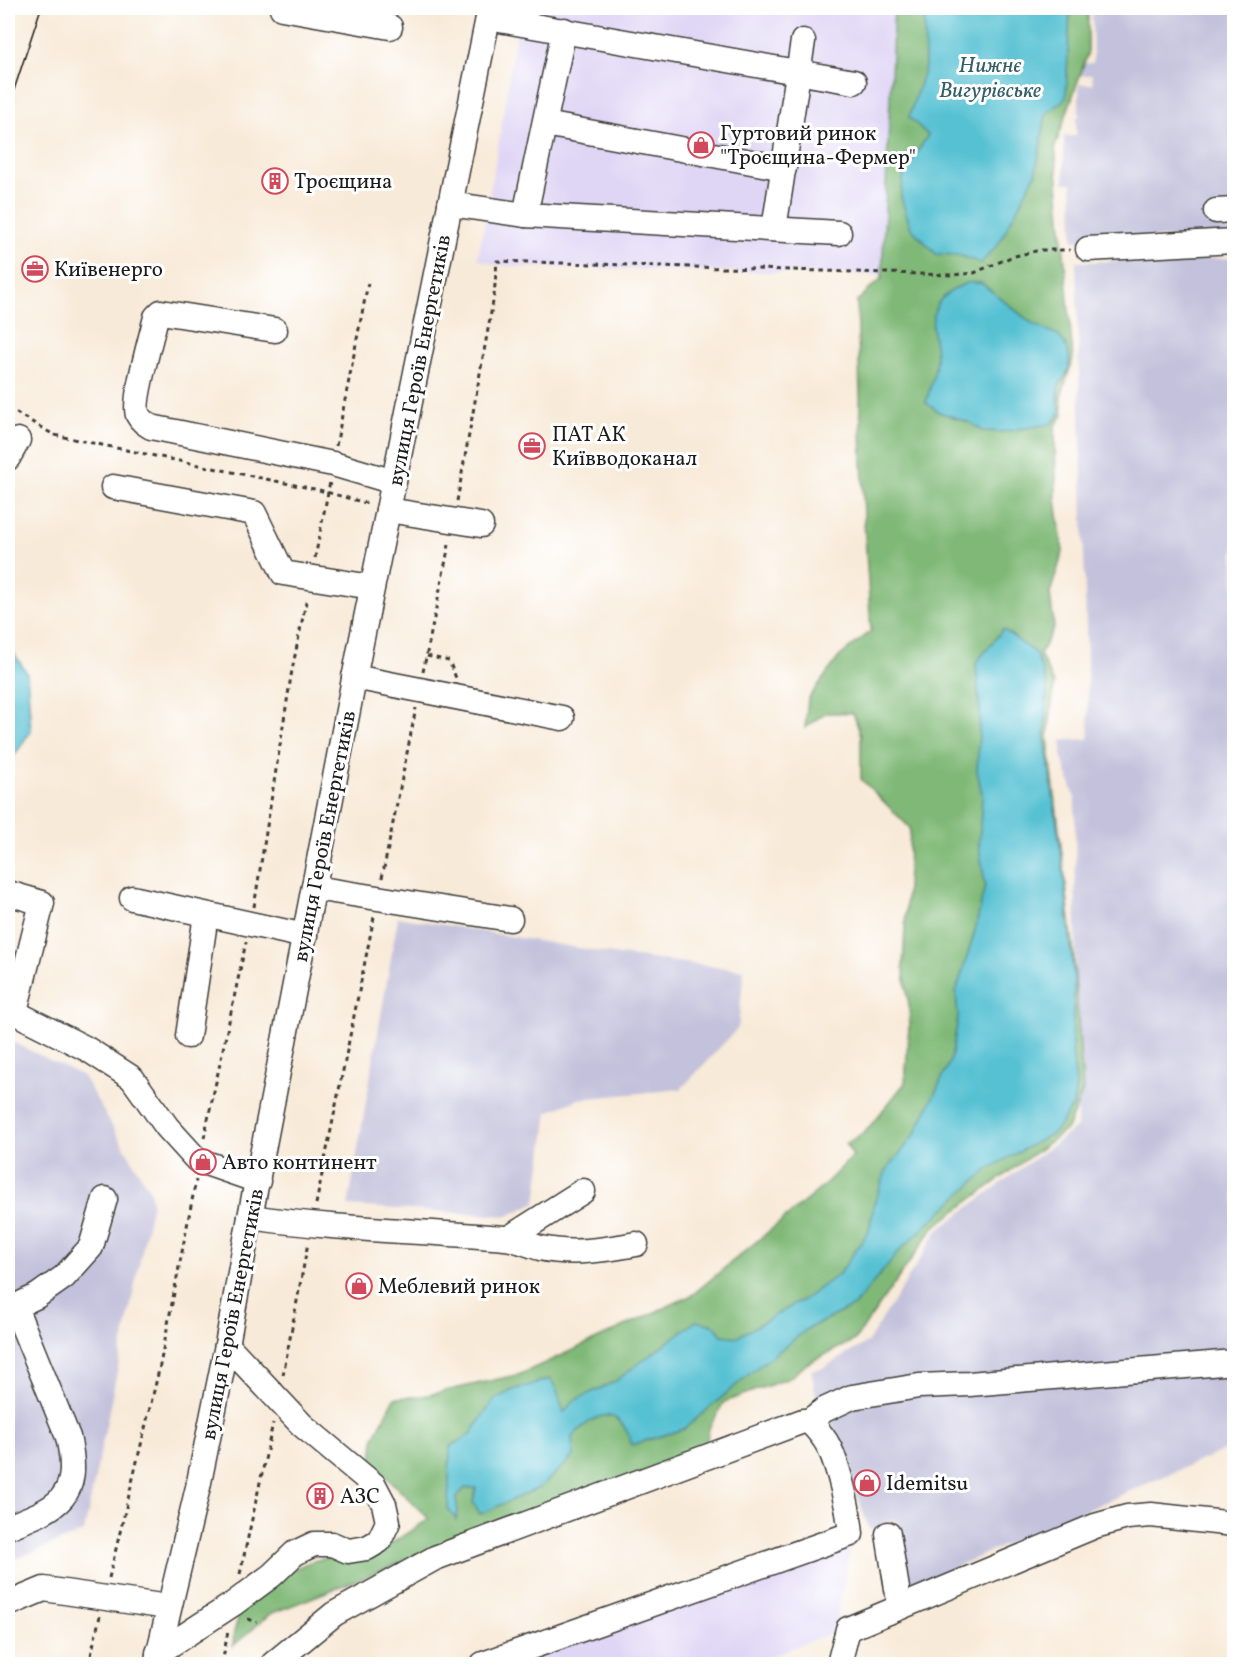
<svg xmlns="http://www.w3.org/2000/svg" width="1242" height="1672" viewBox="0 0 1242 1672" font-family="Vollkorn,serif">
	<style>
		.built { fill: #dfd5f5 }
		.industrial { fill: #c3c1db }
		.forest { fill: #80b977; stroke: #4e6a4a; stroke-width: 1.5 }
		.water { fill: #57c1d3; stroke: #3a6e78; stroke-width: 1.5 }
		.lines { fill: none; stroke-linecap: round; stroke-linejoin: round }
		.minor-casing { stroke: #3d3b38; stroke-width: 27 }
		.path { stroke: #3d3b38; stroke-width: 3; stroke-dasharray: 4.5 4.5; stroke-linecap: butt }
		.minor { stroke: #fff; stroke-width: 24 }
		.tram { stroke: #1c1c1c; stroke-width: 1.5 }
		.labels { text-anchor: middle; stroke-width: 6; stroke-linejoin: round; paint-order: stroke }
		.poi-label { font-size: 21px; fill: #1c1c1c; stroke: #fff; text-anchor: start }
		.street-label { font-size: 21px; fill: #1c1c1c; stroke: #fff }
		.water-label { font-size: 22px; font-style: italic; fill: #345e65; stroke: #fff }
	</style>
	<rect width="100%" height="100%" fill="#fff"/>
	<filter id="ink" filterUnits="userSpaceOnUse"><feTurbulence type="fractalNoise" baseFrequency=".0167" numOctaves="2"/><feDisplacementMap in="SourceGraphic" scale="12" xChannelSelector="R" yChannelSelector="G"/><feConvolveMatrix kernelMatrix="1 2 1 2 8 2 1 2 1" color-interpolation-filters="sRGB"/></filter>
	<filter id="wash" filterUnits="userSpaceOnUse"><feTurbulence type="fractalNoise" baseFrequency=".008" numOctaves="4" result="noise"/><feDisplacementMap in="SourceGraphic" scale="24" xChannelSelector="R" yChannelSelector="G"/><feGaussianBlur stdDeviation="1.35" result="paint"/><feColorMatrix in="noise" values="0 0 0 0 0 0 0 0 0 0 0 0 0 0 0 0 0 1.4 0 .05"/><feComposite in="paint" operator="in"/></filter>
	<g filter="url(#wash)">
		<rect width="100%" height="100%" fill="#f8ead8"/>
		<g class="built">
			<path d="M520,8H909L883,275L516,267L492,264L478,259L500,135Z"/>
			<path d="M851,1545L834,1632L749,1664H489Z"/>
		</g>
		<g class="industrial">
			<path d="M1092,8H1234V235L1073,241L1072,183H1064V136H1076V117H1079V84H1093L1092,75H1075V64L1093,63Z"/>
			<path d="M1234,258V1446L941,1573L925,1584V1590L904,1591L898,1521H890L869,1530L830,1417L817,1400L811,1370L823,1368L868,1342L938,1230L1077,1127L1075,798L1062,758V740L1089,739L1076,262Z"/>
			<path d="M398,917L619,955L744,970L738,1028L681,1089L579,1099L548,1112L536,1202L508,1216L348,1206Z"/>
			<path d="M8,1040L83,1076L150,1191L152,1202L84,1532L8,1562Z"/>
		</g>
		<path class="forest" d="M894,8H1088V52L1055,147L1073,359L1061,397L1063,415L1055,426L1056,499L1063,552L1050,593L1054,627L1040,654L1054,684L1048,738L1073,944L1083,1091L1067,1129L934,1227L855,1340L808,1363L789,1378L724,1402L709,1428L705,1451L482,1531L270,1614L233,1646L234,1632L241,1608L280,1575L312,1561L386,1547L429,1519L372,1463L374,1437L395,1398L423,1396L521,1374L692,1295L820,1189L853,1156L846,1144L866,1131L905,1083L910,1012L903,967L910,828L861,779V736L853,713H825L805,728L808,699L839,657L871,631L864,520L857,301L882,278Z"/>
		<g class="water">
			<path d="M924,8H1070L1066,98L1046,114L1035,175L998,245L981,263L958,255L936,254L911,228L901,197L904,173L928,135L909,117L925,67Z"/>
			<path d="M967,283H981L1033,324L1058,335L1065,344L1069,355V369L1058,387V402L1061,412L1051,424L1001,432L983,431L971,423L939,412L926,403C929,389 935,375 936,361C937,351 934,343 933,333C929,305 943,293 967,283Z"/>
			<path d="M1003,629L1036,654L1047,685L1045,737L1064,874L1074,979L1072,1050L1076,1085L1073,1106L1055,1132L990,1168L958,1196L900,1250L854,1306L809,1328L759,1366L684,1429L632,1445C620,1404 597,1411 572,1437L574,1456L539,1488L480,1514L473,1502L476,1488H465L456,1498L458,1511L456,1520L448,1508L450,1447L472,1433L484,1413L495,1399L513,1390L550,1379L556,1388L564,1413L573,1401L614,1382L696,1321L714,1325L722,1335L737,1337L806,1298L840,1273L869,1231L874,1204L886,1171L916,1133L951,1059L958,1018L956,992L975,931L985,885L979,846L982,794L977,771L980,714L976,663Z"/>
			<path d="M8,649H11L27,673L31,731L8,765Z"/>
		</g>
	</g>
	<g filter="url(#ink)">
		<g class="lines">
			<g class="minor-casing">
				<g id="minor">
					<path d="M282,8L390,27"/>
					<path d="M488,18L854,82"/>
					<path d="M545,124L784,168"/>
					<path d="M450,204L525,215L839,233"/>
					<path d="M1216,211L1234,210"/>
					<path d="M525,215L564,30"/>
					<path d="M774,229L803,41"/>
					<path d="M1088,249L1234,241"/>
					<path d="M275,330L161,312L156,317C152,335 132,402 138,415C141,421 146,424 151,427L333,464L394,482"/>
					<path d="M8,458L18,440"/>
					<path d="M113,487L254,513L283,573L372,587"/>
					<path d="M388,510L481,525"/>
					<path d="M354,677L562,718"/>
					<path d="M314,888L510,919"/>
					<path d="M8,893L42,903L15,1011"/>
					<path d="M132,898L305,936"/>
					<path d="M8,1009L87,1049L132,1078L167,1127L197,1160L258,1181"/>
					<path d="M188,1036L206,915"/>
					<path d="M250,1217C334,1229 420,1231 505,1238C517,1239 529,1245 540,1248C571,1255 605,1250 636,1244"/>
					<path d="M509,1238L583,1191"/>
					<path d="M8,1310L37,1296L64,1277L91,1247L105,1199"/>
					<path d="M8,1527C59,1507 82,1498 68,1437L15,1307"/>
					<path d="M888,1534L900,1607"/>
					<path d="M8,1604L44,1589L168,1607"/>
					<path d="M158,1653L233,1604L272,1575L295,1553L314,1544H332L348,1551L367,1548L379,1541L388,1522L384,1504L374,1485L302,1425L227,1345"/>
					<path d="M156,1664L198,1487L227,1345L250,1217L360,648L490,8"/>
					<path d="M273,1664L334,1614L435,1558L803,1421H809L824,1410L852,1397L919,1386L969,1384L1234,1362"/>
					<path d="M483,1664L851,1534C849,1511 839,1467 829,1447C824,1437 817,1429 809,1421"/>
					<path d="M839,1664L848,1629L1095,1526L1127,1517L1151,1515L1234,1524"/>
				</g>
			</g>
			<g class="path">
				<path d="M8,408L54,435L319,490L369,504"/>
				<path d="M336,446L368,283"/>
				<path d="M457,501L494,296L497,261L952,275L974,273L1011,257L1040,250H1070"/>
				<path d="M315,558L330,482"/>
				<path d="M427,656L449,661L456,678"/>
				<path d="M423,672L450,540"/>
				<path d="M382,878L416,708"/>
				<path d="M254,907L292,670L307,597"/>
				<path d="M204,1138L246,942"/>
				<path d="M316,1204L374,917"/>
				<path d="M283,1375L308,1243"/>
				<path d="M240,1574L273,1423"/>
				<path d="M109,1578L159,1370L196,1180"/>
				<path d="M248,1619L257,1622"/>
				<path d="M89,1664L100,1616"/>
				<path d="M222,1664L228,1631"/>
			</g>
			<use href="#minor" class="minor"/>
			<path class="tram" d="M8,108L41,8"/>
		</g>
	</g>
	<defs>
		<g id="shop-ring" transform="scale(1.35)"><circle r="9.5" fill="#fff" stroke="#d1495b" stroke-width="1.5"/><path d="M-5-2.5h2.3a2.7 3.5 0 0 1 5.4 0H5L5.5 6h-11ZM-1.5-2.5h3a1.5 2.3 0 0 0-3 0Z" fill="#d1495b"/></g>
		<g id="building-ring" transform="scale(1.35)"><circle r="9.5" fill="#fff" stroke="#d1495b" stroke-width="1.5"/><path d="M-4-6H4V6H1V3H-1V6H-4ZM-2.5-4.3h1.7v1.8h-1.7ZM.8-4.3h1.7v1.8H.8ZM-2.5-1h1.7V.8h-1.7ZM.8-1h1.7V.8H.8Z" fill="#d1495b"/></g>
		<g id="office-ring" transform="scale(1.35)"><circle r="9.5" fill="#fff" stroke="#d1495b" stroke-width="1.5"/><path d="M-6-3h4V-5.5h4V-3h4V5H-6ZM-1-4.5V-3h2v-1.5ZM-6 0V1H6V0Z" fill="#d1495b"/></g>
	</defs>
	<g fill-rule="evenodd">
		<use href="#shop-ring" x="701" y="145"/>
		<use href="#building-ring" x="275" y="181"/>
		<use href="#office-ring" x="35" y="269"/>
		<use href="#office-ring" x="532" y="446"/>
		<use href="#shop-ring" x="203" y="1162"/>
		<use href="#shop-ring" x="359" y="1286"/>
		<use href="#shop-ring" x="867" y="1483"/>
		<use href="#building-ring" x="320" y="1496"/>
	</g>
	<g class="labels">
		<g class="poi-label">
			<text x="720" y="140">Гуртовий ринок<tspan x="720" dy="24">"Троєщина-Фермер"</tspan></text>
			<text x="294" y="188">Троєщина</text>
			<text x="54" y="276">Київенерго</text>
			<text x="552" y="441">ПАТ АК<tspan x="552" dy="24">Київводоканал</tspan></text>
			<text x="222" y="1169">Авто континент</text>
			<text x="378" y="1293">Меблевий ринок</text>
			<text x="886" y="1490">Idemitsu</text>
			<text x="340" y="1503">АЗС</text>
		</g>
		<g class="street-label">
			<text transform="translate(419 360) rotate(-79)" y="7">вулиця Героїв Енергетиків</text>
			<text transform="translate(324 836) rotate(-79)" y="7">вулиця Героїв Енергетиків</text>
			<text transform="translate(232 1314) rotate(-79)" y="7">вулиця Героїв Енергетиків</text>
		</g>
		<g class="water-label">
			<text x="990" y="72">Нижнє<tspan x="990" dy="25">Вигурівське</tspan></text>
		</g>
	</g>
	<rect width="1242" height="1672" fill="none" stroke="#fff" stroke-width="30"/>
</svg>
